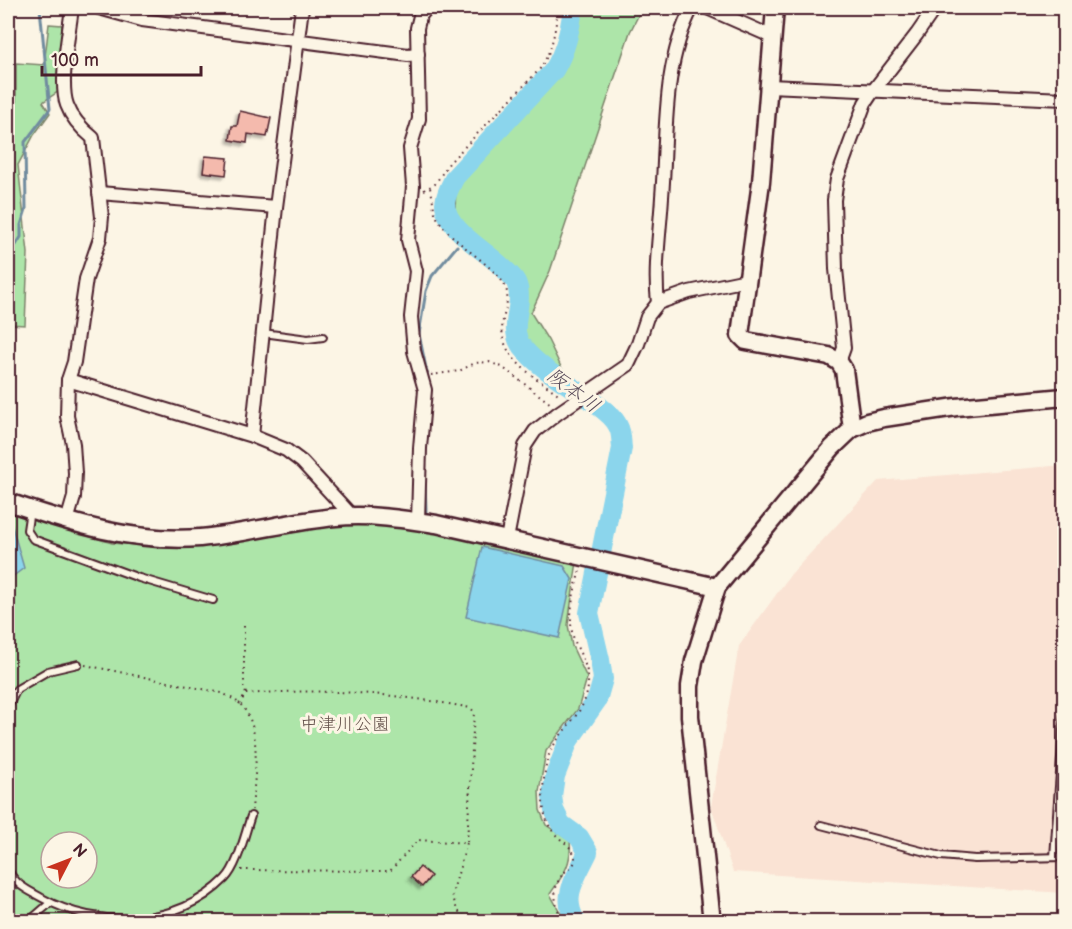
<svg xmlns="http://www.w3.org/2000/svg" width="1072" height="929" viewBox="0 0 1072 929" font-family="'Balsamiq Sans','Klee One',sans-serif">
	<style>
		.built { fill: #fae3d4 }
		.green { fill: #ade5a9; stroke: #7c826a; stroke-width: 1.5; fill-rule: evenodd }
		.water { fill: #8bd5ec; stroke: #718c9f; stroke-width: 1.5 }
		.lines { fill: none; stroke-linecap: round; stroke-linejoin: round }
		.stream { stroke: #718c9f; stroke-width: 3 }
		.river { stroke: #8bd5ec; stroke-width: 20 }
		.building { fill: #f4baad; stroke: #4a1f2b; stroke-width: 1.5; filter: url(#shadow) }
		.lane-casing { stroke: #4a1f2b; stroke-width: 10 }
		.street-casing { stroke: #4a1f2b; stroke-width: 16 }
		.secondary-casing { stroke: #4a1f2b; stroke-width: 21 }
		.path { stroke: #4a1f2b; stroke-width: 2; stroke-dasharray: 1.5 4.5; stroke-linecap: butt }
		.lane { stroke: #fcf5e5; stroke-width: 6 }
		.street { stroke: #fcf5e5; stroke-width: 12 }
		.secondary { stroke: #fcf5e5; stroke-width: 16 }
		.labels { text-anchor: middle; stroke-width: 6; stroke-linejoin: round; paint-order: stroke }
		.park-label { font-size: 18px; fill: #63504a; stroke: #fcf5e5 }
		.water-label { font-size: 20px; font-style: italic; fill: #5a4c5b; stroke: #fcf5e5 }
	</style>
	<defs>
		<filter id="shadow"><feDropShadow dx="-3" dy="3" stdDeviation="1.5" flood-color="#0004"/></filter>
	</defs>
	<rect width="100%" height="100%" fill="#fcf5e5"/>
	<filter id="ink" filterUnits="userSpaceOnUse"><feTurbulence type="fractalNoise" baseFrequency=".0167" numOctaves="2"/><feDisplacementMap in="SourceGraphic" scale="12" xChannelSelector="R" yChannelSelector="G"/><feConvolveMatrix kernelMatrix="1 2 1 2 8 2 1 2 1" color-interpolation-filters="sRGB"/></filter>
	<g filter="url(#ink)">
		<path class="built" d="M1064,465V893L733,872L711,806L739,646L791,574L878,481Z"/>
		<g class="green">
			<path d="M577,8H642L630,32L550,271L531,313L548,340L563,371L542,357L519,330L522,283L479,242L455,214L456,182L557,72C572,49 573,34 577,8Z"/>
			<path d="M49,24L62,25L59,91L43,102L50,113L34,135L18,165L28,253L25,325L8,324V149L16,133V63L44,65Z"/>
			<path d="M8,512L112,543L171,548L232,543L341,524L405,527L478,540L577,561L568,625L572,646L587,678L578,709L546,751L539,792L540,810L546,825L570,841C572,865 563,875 550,894L565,921H8ZM51,842H87V878H51Z"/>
		</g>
		<g class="water">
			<path d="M8,515L9,516L24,568L8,580Z"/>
			<path d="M482,547L564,566L572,579L559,638L466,617Z"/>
		</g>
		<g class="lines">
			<g class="stream">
				<path d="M462,238L463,234"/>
				<path d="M8,245H16L21,237V225L26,209L25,142L50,109L40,8"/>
				<path d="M428,378L419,334L426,291L432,276L457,246"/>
				<path d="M425,480L426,511"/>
			</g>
			<path class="river" d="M573,8C570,30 566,50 554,70L455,177C451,185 446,193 445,203C445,228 484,250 501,266C506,271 513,276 516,282C526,304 506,328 523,348C540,369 570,385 592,401C601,408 613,415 618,426C622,433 621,441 622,448L589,613L600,660L603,679L597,700L569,740L555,776L552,796L554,810L561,824L579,837L588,852C577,876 560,896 576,922"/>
		</g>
		<g class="building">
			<path d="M240,111L271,118L267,137L248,134L247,143L230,140L232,126H237Z"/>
			<path d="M205,156L228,158L226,175L203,172Z"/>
			<path d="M420,867L431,876L422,887L411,877Z"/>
		</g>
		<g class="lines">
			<g class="lane-casing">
				<g id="lane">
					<path d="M263,333L308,339L323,337"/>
					<path d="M30,510L27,530L33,539L139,578L213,600"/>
					<path d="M8,707L17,689L48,671L78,664"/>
					<path d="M821,825L941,856L975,859L1064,857"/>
					<path d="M1054,857L1064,716"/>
					<path d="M8,870C17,886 26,889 42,898C98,929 177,927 225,879C238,866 245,833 251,816"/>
					<path d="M28,922L50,903"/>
				</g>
			</g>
			<g class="street-casing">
				<g id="street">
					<path d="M99,8L142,20L408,55L418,54"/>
					<path d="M707,8L773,37"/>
					<path d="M769,86L1064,99"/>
					<path d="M99,193L276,207"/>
					<path d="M658,303C654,268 660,232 662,197C667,134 662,65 692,8"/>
					<path d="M839,362L844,348L836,269L834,200L837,179L865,103L873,91L917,34L935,8"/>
					<path d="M68,380L252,436L286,450L302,462L352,516"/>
					<path d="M252,436L276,207L302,8"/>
					<path d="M67,521L74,497L75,473L73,444L67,416L68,380L74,362L86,279L100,238L102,217L93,138C82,129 72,119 67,105C59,83 69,33 72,8"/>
					<path d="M418,521L420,448L425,390L414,351L411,317L416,271L408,240L413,186L410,148L419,119L417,28L420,16L427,8"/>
					<path d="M507,539L525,446L535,431L558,413L628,365L638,344L647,317L658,303L689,292L747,280"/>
				</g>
			</g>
			<g class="secondary-casing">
				<g id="secondary">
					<path d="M775,8L761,182L740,335L746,341L829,356L839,362L844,370L852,429"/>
					<path d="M8,502C70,523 133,543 200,538C246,534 290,521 336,517C370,514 403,519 436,524L717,587"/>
					<path d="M712,922L690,716V686L694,661L717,587L832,448L852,429L867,422L884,418L956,407L1064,397"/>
				</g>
			</g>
			<g class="path">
				<path d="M430,188C434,198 432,210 438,219C452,243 490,262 504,284C511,296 505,308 503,320C496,358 536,377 561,396"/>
				<path d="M424,190L435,184L449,163L539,70C553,50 555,31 558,8"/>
				<path d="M431,375L459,371L475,363L489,362L502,367L551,404"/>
				<path d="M244,626V687L246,694"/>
				<path d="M85,665L222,693C227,696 234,699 239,703C264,726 254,779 252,810"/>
				<path d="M239,704L246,694C326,688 393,693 471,708L474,712L467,843"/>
				<path d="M241,870L390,871L418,840L467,843L452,894L457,910L470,922"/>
				<path d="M564,922C555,908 551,889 562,875C566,869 576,867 575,858C574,847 561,841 555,834C547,825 543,812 543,800C542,791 545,764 549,755C558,731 587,713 588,685C589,667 581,657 575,642C566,620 574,592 580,570"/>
			</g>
			<use href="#lane" class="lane"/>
			<use href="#street" class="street"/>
			<use href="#secondary" class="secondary"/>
		</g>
	</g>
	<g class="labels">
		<g class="park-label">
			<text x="345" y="730">中津川公園</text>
		</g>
		<g class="water-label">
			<text transform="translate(574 390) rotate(37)" y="7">阪本川</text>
		</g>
	</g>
	<rect width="1072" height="929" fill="none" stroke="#fcf5e5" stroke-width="30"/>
	<rect x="15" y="15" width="1042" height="899" fill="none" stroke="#4a1f2b" stroke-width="2" filter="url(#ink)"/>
	<g transform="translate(69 860) rotate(48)"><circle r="28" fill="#fcf5e5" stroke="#b59f9b" stroke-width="1.5"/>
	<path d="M0-4.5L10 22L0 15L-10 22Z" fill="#c8321e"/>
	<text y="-9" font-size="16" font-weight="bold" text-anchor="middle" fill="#4a1f2b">N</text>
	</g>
	<path d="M42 66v9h159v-9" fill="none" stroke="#4a1f2b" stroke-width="3"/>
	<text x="51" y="66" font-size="18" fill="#4a1f2b" stroke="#fcf5e5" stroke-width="4.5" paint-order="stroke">100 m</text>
</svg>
